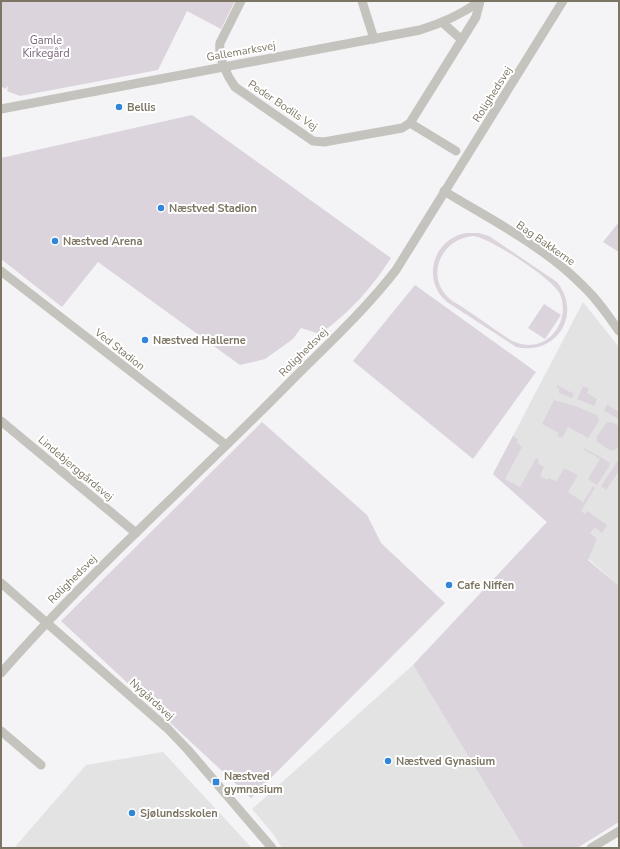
<svg xmlns="http://www.w3.org/2000/svg" width="620" height="849" viewBox="0 0 620 849" font-family="'Nunito Sans',sans-serif">
	<style>
		.built { fill: #e4e3e4 }
		.green { fill: #dcd4dd; fill-rule: evenodd }
		.lines { fill: none; stroke-linecap: round; stroke-linejoin: round }
		.street { stroke: #c5c3bd; stroke-width: 9 }
		.poi-dot { fill: #3186d8; stroke: #fff; stroke-width: 1.5 }
		.labels { text-anchor: middle; stroke-width: 4; stroke-linejoin: round; paint-order: stroke }
		.park-label { font-size: 11px; fill: #7a6579; stroke: #fff }
		.street-label { font-size: 11px; fill: #7c7563; stroke: #fff }
		.poi-label { font-size: 11px; font-weight: bold; fill: #7c7563; stroke: #fff; text-anchor: start }
	</style>
	<rect width="100%" height="100%" fill="#f4f3f6"/>
	<g class="built">
		<path d="M583,302L619,347V586L493,474Z"/>
		<path d="M413,665L524,848H282L274,835L252,809Z"/>
		<path d="M163,752L252,848H14L86,765Z"/>
	</g>
	<g class="green">
		<path d="M1,1H235L221,29L187,11L158,70L20,96L7,91L8,86L5,89L1,86Z"/>
		<path d="M192,115L391,258C370,290 351,311 320,334L301,328L293,339L265,359L240,365L98,262L62,307L1,259V158Z"/>
		<path d="M619,222V252L603,242Z"/>
		<path d="M466,233H479L489,236L557,282C583,315 556,356 516,347L447,302C421,280 433,239 466,233ZM473,236C489,237 553,279 560,294C572,323 545,355 515,342C507,339 501,333 494,329C480,319 466,309 451,300C424,278 440,239 473,236Z"/>
		<path d="M415,285L536,372L473,459L353,361Z"/>
		<path d="M544,304L561,315L545,339L528,328Z"/>
		<path d="M557,385L572,393L573,391V396L571,398L559,393V389L556,387Z"/>
		<path d="M583,386L589,389L587,393L597,399L594,406L577,399Z"/>
		<path d="M554,400L578,407L598,416L599,421L588,438L568,427L562,438L557,436L559,433L542,424Z"/>
		<path d="M607,404L619,412V419L604,411Z"/>
		<path d="M262,422L367,515L381,543L445,603L251,798L61,621Z"/>
		<path d="M607,422H612L619,426V446L614,451L609,450L596,441L597,436Z"/>
		<path d="M513,436L518,439L517,443L522,447L505,479L520,487L536,458L539,460L538,463L544,467L540,476L547,480L548,478L557,481L564,468L578,475L568,492L583,502L593,486L595,488L581,511L585,514L587,511L607,525L602,533L595,527L590,533L597,539L588,560L619,586V822L577,848H524L413,665L547,522L493,474Z"/>
		<path d="M584,448L609,462L610,465L597,485L588,479L600,459L583,449Z"/>
		<path d="M619,459V471L606,490L601,486Z"/>
	</g>
	<g class="lines">
		<g class="street">
			<path d="M241,1L220,43C218,57 227,76 235,87L313,141L324,142L402,128L410,123L476,17L480,1"/>
			<path d="M362,1L374,39"/>
			<path d="M443,23L462,40"/>
			<path d="M1,109L420,30C443,23 461,15 480,1"/>
			<path d="M410,123L456,151"/>
			<path d="M444,191C491,220 544,246 583,286C597,299 608,315 619,331"/>
			<path d="M1,271L226,445"/>
			<path d="M1,421L136,533"/>
			<path d="M1,583L167,728L188,750L272,848"/>
			<path d="M1,673C92,569 196,478 292,380C328,344 365,310 396,270L563,1"/>
			<path d="M1,731L41,765"/>
			<path d="M591,848L619,831"/>
		</g>
	</g>
	<g class="poi-dot">
		<circle cx="119" cy="107" r="4"/>
		<circle cx="161" cy="208" r="4"/>
		<circle cx="55" cy="241" r="4"/>
		<circle cx="145" cy="340" r="4"/>
		<circle cx="449" cy="585" r="4"/>
		<circle cx="388" cy="761" r="4"/>
		<rect x="212" y="778" width="8" height="8" rx="2"/>
		<circle cx="132" cy="813" r="4"/>
	</g>
	<g class="labels">
		<g class="park-label">
			<text x="46" y="44">Gamle<tspan x="46" dy="13">Kirkegård</tspan></text>
		</g>
		<g class="street-label">
			<text transform="translate(241 51) rotate(-10)" y="4">Gallemarksvej</text>
			<text transform="translate(492 94) rotate(-58)" y="4">Rolighedsvej</text>
			<text transform="translate(283 105) rotate(34)" y="4">Peder Bodils Vej</text>
			<text transform="translate(546 243) rotate(35)" y="4">Bag Bakkerne</text>
			<text transform="translate(120 349) rotate(38)" y="4">Ved Stadion</text>
			<text transform="translate(303 352) rotate(-45)" y="4">Rolighedsvej</text>
			<text transform="translate(76 468) rotate(40)" y="4">Lindebjerggårdsvej</text>
			<text transform="translate(72 579) rotate(-45)" y="4">Rolighedsvej</text>
			<text transform="translate(152 699) rotate(42)" y="4">Nygårdsvej</text>
		</g>
		<g class="poi-label">
			<text x="127" y="111">Bellis</text>
			<text x="169" y="212">Næstved Stadion</text>
			<text x="63" y="245">Næstved Arena</text>
			<text x="153" y="344">Næstved Hallerne</text>
			<text x="457" y="589">Cafe Niffen</text>
			<text x="396" y="765">Næstved Gynasium</text>
			<text x="224" y="780">Næstved<tspan x="224" dy="13">gymnasium</tspan></text>
			<text x="140" y="817">Sjølundsskolen</text>
		</g>
	</g>
	<rect width="620" height="849" fill="none" stroke="#7c7563" stroke-width="4"/>
</svg>
